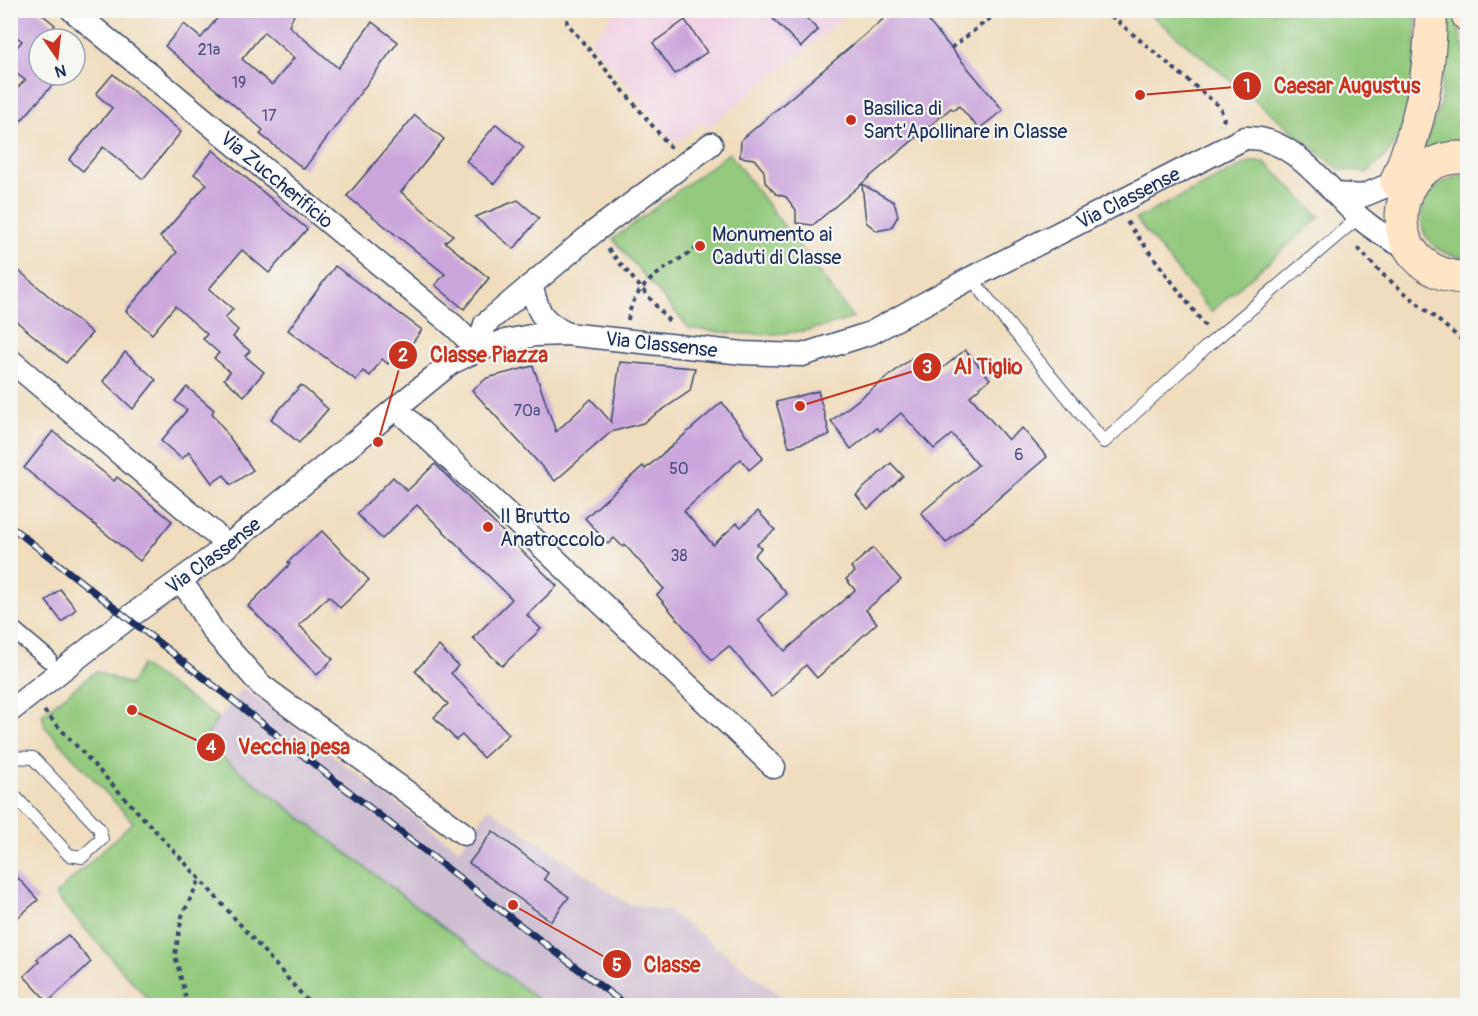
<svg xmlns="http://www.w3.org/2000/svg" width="1478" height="1016" viewBox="0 0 1478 1016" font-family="Pangolin,sans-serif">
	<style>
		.built { fill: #f1d0e3 }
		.industrial { fill: #cebed1 }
		.green { fill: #92c97c; stroke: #567c6d; stroke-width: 1.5 }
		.building { fill: #cba6dc; fill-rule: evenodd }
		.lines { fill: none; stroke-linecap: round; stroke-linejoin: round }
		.service-casing { stroke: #3b496c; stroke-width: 14 }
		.pedestrian-casing { stroke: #3b496c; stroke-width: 19 }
		.minor-casing { stroke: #3b496c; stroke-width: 25 }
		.secondary-casing { stroke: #3b496c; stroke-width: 34 }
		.path { stroke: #3b496c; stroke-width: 4; stroke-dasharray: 4.5 4.5; stroke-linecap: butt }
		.service { stroke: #fff; stroke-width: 12 }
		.pedestrian { stroke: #fff; stroke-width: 16 }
		.minor { stroke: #fff; stroke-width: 22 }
		.secondary { stroke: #fde5c5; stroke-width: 32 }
		.rail-casing { stroke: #1b2f5e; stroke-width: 7 }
		.rail { stroke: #f6f6f2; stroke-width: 4.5; stroke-dasharray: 14; stroke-linecap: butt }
		.poi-dot { fill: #c8321e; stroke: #f6f6f2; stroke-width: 2 }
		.labels { text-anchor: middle; stroke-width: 4.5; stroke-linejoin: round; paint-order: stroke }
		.number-label { font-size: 16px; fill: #474d7e }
		.poi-label { font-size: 20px; fill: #1b2f5e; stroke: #f6f6f2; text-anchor: start }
		.street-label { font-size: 20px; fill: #1b2f5e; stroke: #f6f6f2 }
		.leader { fill: none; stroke: #c8321e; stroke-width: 2 }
		.callout-dot { fill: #c8321e; stroke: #f6f6f2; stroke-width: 2 }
		.mark-label { font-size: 18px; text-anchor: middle; font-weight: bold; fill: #fff }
		.callout-label { font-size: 21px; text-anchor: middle; font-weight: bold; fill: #c8321e; stroke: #f6f6f2; stroke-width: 4.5; stroke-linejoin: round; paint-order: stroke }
	</style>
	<rect width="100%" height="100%" fill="#f6f6f2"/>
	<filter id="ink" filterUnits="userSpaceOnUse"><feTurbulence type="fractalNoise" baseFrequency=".0167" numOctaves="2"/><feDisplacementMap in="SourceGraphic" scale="12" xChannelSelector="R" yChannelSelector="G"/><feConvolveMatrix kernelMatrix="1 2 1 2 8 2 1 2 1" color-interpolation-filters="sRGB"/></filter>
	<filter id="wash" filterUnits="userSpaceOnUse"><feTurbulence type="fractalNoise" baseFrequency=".008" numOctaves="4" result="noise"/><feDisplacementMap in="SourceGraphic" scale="24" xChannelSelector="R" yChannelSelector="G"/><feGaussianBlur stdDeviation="1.35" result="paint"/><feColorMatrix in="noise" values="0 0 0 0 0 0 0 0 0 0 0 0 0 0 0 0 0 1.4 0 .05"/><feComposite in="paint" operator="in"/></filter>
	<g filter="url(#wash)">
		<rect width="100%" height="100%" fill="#f0ddbe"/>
		<path class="built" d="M617,11H849L815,43L707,128L702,123L675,143L590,40Z"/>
		<path class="industrial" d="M242,688L459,850L489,808L628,904L669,911L793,1005H545L202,742Z"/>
		<g class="green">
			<path d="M1146,11H1416C1416,49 1415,119 1390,150C1384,159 1374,166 1367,173L1339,169Z"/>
			<path d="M1444,11H1454L1467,61V142L1458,140L1421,155L1440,105L1446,30Z"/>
			<path d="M729,153L853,318C793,339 751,337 689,328L613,239Z"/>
			<path d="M1250,162H1265L1320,217L1211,312L1136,219Z"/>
			<path d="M1460,176L1467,177V257C1411,257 1404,189 1460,176Z"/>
			<path d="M141,665L218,718L203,743L545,1005H153L55,895L133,822L45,727L42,714L96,671L130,685Z"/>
		</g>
		<g id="blocks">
			<g class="building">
				<path d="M16,10H37L55,25L52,29L64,39H39V75H61L20,122L10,114V96L25,80L10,69V55L22,41L10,31V17Z"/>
				<path d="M224,10H296L289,26L338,68L372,22L398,42L304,169L260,134L263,130L165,46L184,24L201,38ZM264,32L294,58L272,85L242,59Z"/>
				<path d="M781,10H815L807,19L818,30L801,47L773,19Z"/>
				<path d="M894,10H919L1003,110L979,129L959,106L954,110L951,108L813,225L796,223V210L786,197L776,194L765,182L764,171L754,159L740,157L741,140Z"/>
				<path d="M685,20L707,52L675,74L653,43Z"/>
				<path d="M113,74L181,132L143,179L103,147L83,171L69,160L112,108L96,94Z"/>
				<path d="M415,115L444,139L401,192L453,235L445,242L489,278L464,309L435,285L445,274L347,196Z"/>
				<path d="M496,124L524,147L494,184L466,161Z"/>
				<path d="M213,150L307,229L269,273L242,250L209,289L233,309L225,318L238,330L233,337L250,351L245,356L264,372L244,396L224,379L230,372L214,358L219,353L203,339L207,334L175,306L152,334L126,311L177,252L160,237L207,184L194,174Z"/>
				<path d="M862,184L894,202L898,216L891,228L877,231L866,222Z"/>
				<path d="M518,200L539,218L514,249L475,217Z"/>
				<path d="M10,263L92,333L66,363L10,316Z"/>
				<path d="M335,266L422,330L404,354L398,349L388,364L382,359L370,376L363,371L356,380L288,330Z"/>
				<path d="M965,350L990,379L970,396L1008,440L1022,428L1047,457L946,543L921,513L978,465L952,434L934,449L901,413L880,431L877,428L851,449L831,421L912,358L928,380Z"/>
				<path d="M125,352L156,380L133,409L103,381Z"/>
				<path d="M620,362L695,368L690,391L643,423L611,432L555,481L472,390L487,378L533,366L556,432L591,399L611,422Z"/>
				<path d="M301,385L328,409L299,443L271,419Z"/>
				<path d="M187,387L214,410L212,413L253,470L231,485L224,475L212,483L189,452L182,459L161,441L187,410L175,401Z"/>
				<path d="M818,391L830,435L789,447L776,402Z"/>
				<path d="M722,402L763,458L749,470L741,459L684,511L713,545L737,523L741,527L758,511L775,530L757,544L761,548L754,556L787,594L758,620L785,651L855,590L846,579L855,572L851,567L873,548L901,580L866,610L877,623L817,678L806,665L772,697L729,646L712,660L657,595L664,589L625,545L623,547L614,538L608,544L585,518L643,466L645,469Z"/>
				<path d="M53,431L114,481L117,477L172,521L140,561L24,468Z"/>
				<path d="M891,463L903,476L868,509L856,495Z"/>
				<path d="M435,464L557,586L527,615L541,629L502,666L473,638L512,599L417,505L382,539L357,514L393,477L407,491Z"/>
				<path d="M322,531L369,580L340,608L329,596L299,625L333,659L317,675L248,606L290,564L288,562Z"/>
				<path d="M60,589L76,609L62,622L46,601Z"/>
				<path d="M439,646L458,666L451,673L509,734L483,758L462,735L456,740L434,717L448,704L415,671Z"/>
				<path d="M493,831L548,873L544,879L569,897L551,921L469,863Z"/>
				<path d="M10,869L38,900L10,924Z"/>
				<path d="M68,935L91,962L48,1002L24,976L39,962L37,959Z"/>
			</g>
		</g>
	</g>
	<g filter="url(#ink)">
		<use href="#blocks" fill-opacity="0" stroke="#3b496c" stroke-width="1.5"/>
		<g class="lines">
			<g class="service-casing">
				<g id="service">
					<path d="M971,278L1104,442L1205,348L1359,217"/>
					<path d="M10,757L33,758L99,828L102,839L82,857L69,855L10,791"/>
				</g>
			</g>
			<g class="pedestrian-casing">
				<path id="pedestrian" d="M10,627L48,659"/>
			</g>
			<g class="minor-casing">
				<g id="minor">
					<path id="s1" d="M72,10L454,326L478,350"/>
					<path d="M1337,194L1362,196L1396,182"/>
					<path d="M531,285C539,314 540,319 567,334"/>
					<path d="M478,350L485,324L594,232L711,144"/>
					<path d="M10,360L216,535L226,547"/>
					<path d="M396,408L774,767"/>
					<path d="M180,581L192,596L213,631L261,685L464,834"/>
					<path id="s2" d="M10,711L128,618L226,547L451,363L478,350L505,341L536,335L567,334L743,353L802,355L871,333L971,278L1245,138C1293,135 1327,189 1360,218C1375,231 1392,241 1411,250"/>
				</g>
			</g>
			<g class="secondary-casing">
				<g id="secondary">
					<path d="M1466,10L1468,16"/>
					<path d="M1468,158C1388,149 1371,274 1468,278"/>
					<path d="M1396,182C1420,123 1431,75 1431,10"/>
				</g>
			</g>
			<g class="path">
				<path d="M568,10L567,23L671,148"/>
				<path d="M1104,10L1220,107L1224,119L1220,125"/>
				<path d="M951,48L1001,10"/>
				<path d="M1127,222L1206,327"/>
				<path d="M1358,248L1381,273L1468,345"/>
				<path d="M608,249L669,321"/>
				<path d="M628,320C633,281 671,266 700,246"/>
				<path d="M44,711L200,879L312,1006"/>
				<path d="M188,1006L175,955L182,916L200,879"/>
			</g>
			<use href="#service" class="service"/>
			<use href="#pedestrian" class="pedestrian"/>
			<use href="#minor" class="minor"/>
			<use href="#secondary" class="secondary"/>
			<g class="rail-casing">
				<path id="rail" d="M10,526L503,912L627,1006"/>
			</g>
			<use href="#rail" class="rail"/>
		</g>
	</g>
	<g class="poi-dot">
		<circle cx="851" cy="120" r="6"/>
		<circle cx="700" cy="246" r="6"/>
		<circle cx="488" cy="527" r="6"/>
	</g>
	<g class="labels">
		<g class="number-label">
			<text x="209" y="55">21a</text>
			<text x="239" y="88">19</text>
			<text x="269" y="121">17</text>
			<text x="527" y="416">70a</text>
			<text x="1019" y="460">6</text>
			<text x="679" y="474">50</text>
			<text x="679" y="561">38</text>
		</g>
		<g class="poi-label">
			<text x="863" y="115">Basilica di<tspan x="863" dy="23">Sant'Apollinare in Classe</tspan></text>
			<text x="712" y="241">Monumento ai<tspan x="712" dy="23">Caduti di Classe</tspan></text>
			<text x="500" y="523">Il Brutto<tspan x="500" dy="23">Anatroccolo</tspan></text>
		</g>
		<g class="street-label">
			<text dy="7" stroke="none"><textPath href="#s1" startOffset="266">Via Zuccherificio</textPath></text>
			<text dy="7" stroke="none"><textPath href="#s2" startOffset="1282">Via Classense</textPath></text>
			<text dy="7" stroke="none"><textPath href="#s2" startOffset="778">Via Classense</textPath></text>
			<text dy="7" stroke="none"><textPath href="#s2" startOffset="256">Via Classense</textPath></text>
		</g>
	</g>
	<path class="leader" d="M1140 95L1247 86M378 442L403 355M800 406L927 367M132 710L211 747M513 905L617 964"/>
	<g class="callout-dot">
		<circle cx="1140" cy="95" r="6"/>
		<circle cx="378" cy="442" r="6"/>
		<circle cx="800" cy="406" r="6"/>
		<circle cx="132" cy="710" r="6"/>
		<circle cx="513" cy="905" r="6"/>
		<circle cx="1247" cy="86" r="15"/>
		<circle cx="403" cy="355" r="15"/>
		<circle cx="927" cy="367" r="15"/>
		<circle cx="211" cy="747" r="15"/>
		<circle cx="617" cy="964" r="15"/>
	</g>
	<g class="mark-label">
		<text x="1247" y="92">1</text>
		<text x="403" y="361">2</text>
		<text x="927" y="373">3</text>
		<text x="211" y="753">4</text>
		<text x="617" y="971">5</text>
	</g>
	<g class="callout-label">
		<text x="1347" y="93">Caesar Augustus</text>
		<text x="489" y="362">Classe Piazza</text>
		<text x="988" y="374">Al Tiglio</text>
		<text x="294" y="754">Vecchia pesa</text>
		<text x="672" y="972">Classe</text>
	</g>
	<rect width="1478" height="1016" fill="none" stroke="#f6f6f2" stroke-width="36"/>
	<g transform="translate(57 57) rotate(166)"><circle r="28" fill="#f6f6f2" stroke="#9ea6b7" stroke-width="1.5"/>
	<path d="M0-4.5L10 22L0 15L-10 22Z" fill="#c8321e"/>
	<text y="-9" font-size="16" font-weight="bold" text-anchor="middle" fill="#1b2f5e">N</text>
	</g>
</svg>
